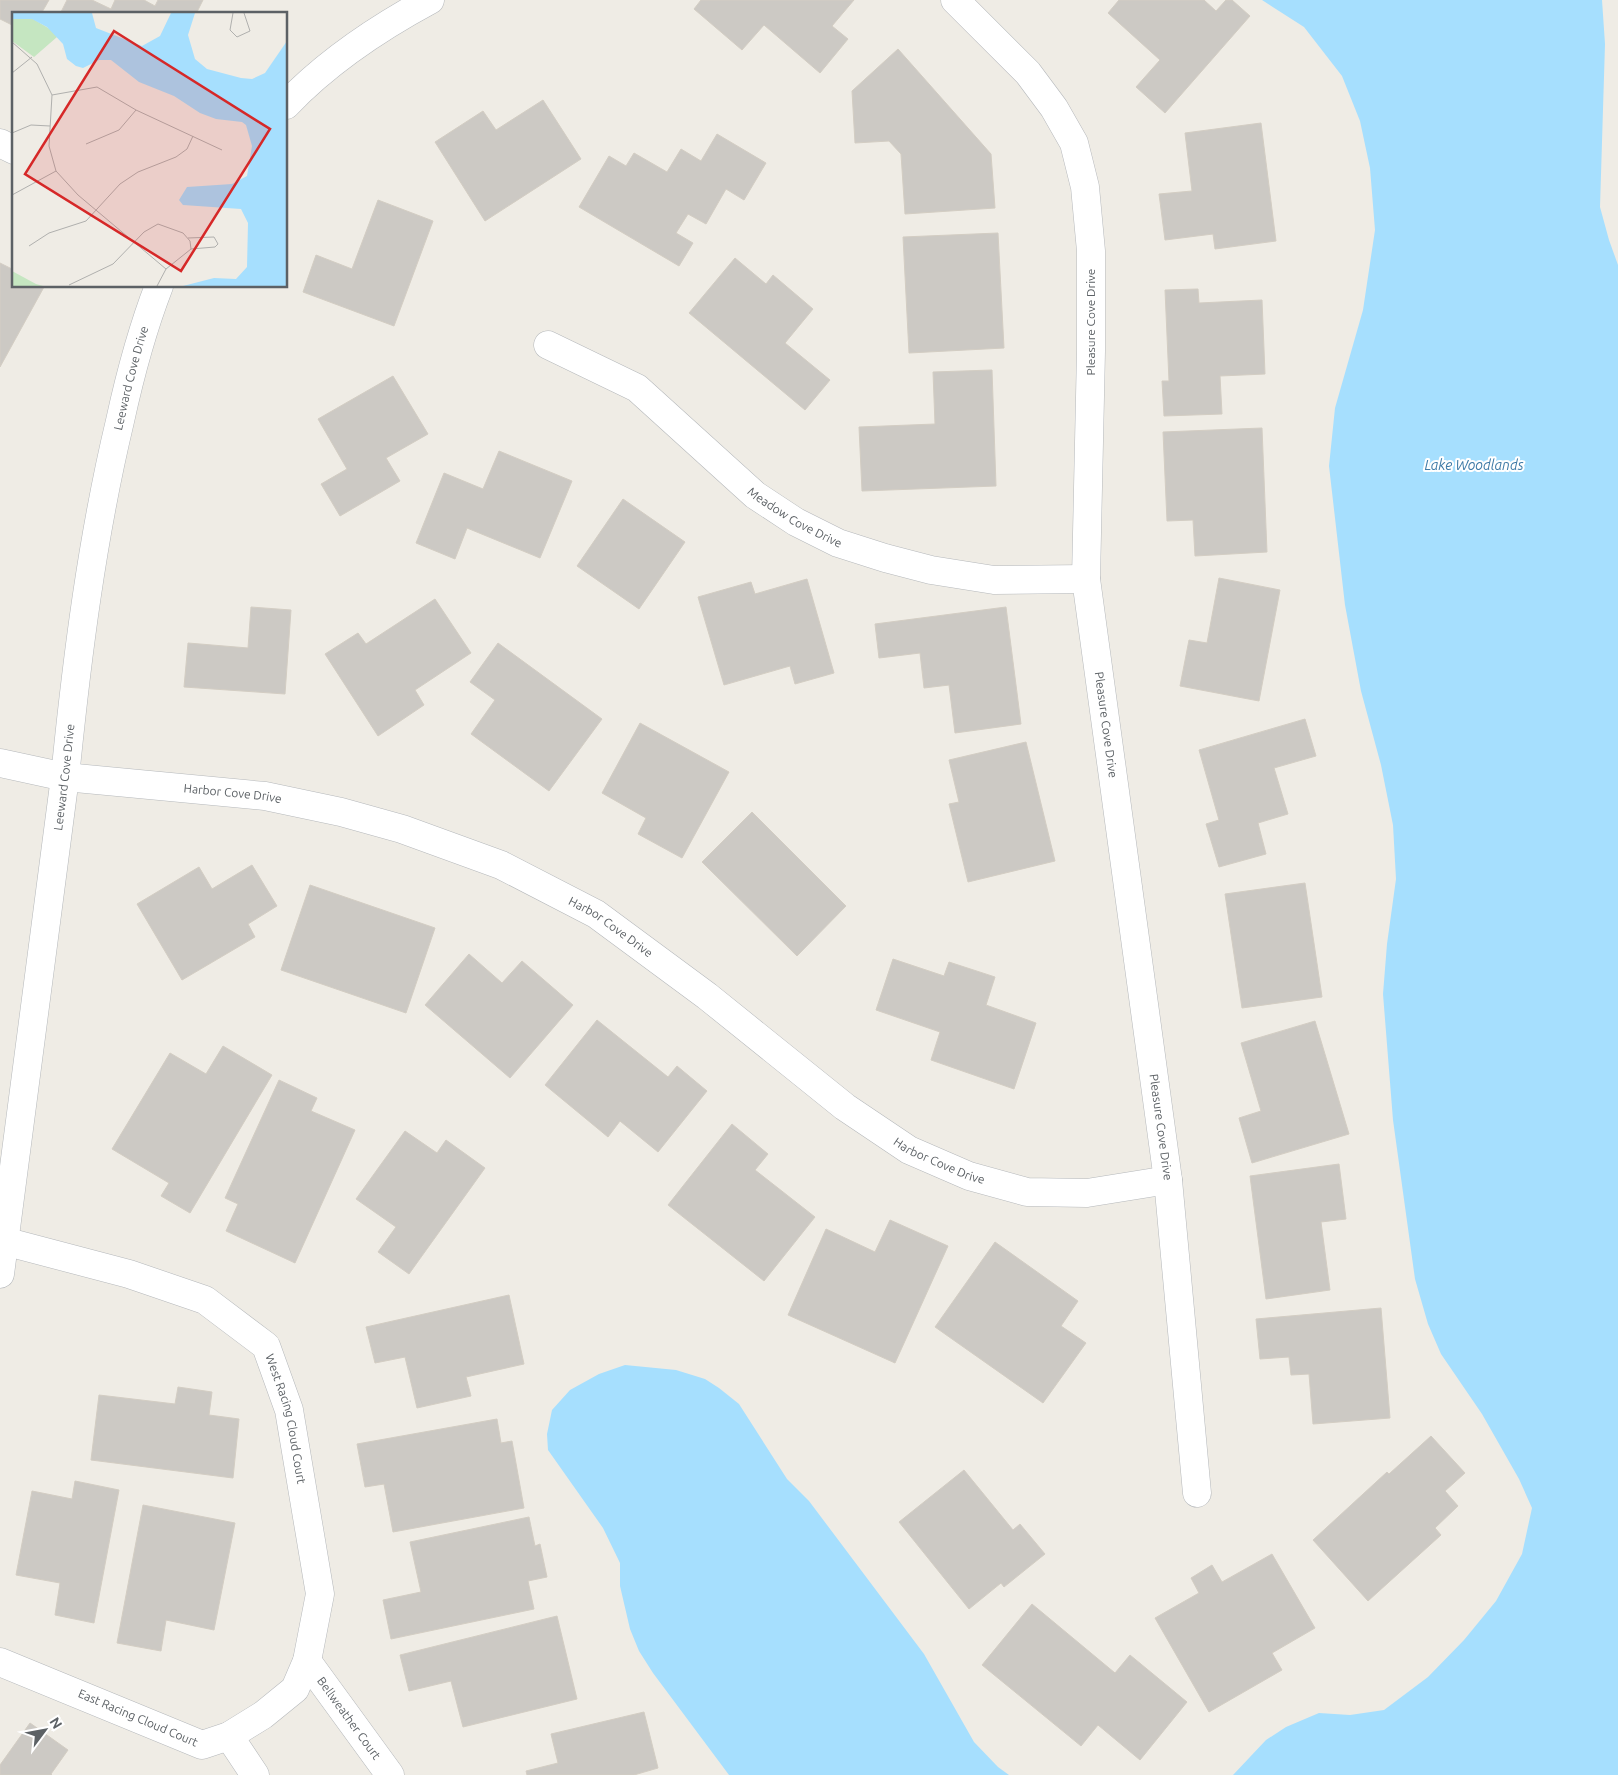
<svg xmlns="http://www.w3.org/2000/svg" width="1618" height="1775" viewBox="0 0 1618 1775" font-family="Ubuntu,sans-serif">
	<style>
		.water { fill: #a6dffe }
		.building { fill: #ccc9c4; stroke: #d3cdc3 }
		.lines { fill: none; stroke-linecap: round; stroke-linejoin: round }
		.minor-casing { stroke: #b5b8bb; stroke-width: 29 }
		.minor { stroke: #fff; stroke-width: 28 }
		.labels { text-anchor: middle; stroke-width: 4; stroke-linejoin: round; paint-order: stroke }
		.street-label { font-size: 12px; fill: #5c6165; stroke: #fff }
		.water-label { font-size: 14px; font-style: italic; fill: #3f7ba7; stroke: #fff }
		.inset-road { fill: none; stroke: #b0b0ae; stroke-width: 1 }
		.view { fill: #d62828; fill-opacity: 0.15; stroke: #d62828; stroke-width: 2.5 }
		.inset-edge { fill: none; stroke: #5c6165; stroke-width: 2.5 }
	</style>
	<rect width="100%" height="100%" fill="#efece5"/>
	<g class="water">
		<path d="M1262,0H1602L1605,44L1600,207L1609,240L1618,265V1775H1233L1266,1740L1286,1727L1319,1713L1350,1715L1384,1710L1428,1677L1464,1640L1496,1601L1522,1554L1532,1508L1519,1479L1482,1414L1441,1354L1428,1324L1415,1279L1393,1120L1383,994L1387,944L1396,879L1393,825L1381,765L1361,691L1345,605L1329,466L1335,408L1363,310L1375,230L1370,168L1360,121L1342,76L1304,27Z"/>
		<path d="M625,1365L676,1370L705,1379L719,1388L739,1404L787,1479L809,1501L924,1654L974,1742L998,1767L1009,1775H729L653,1673L639,1651L630,1629L620,1586V1563L603,1528L548,1450L547,1434L552,1410L570,1390L599,1374Z"/>
	</g>
	<g class="building">
		<path d="M0,0H49L41,14H14V26L0,19Z"/>
		<path d="M67,0H92L111,9L115,0H144L155,6L158,0H203L196,14H60Z"/>
		<path d="M701,0H854L832,26L848,39L820,73L764,25L742,50L694,9Z"/>
		<path d="M1119,0H1204L1216,11L1226,0H1232L1250,16L1165,113L1136,87L1160,60L1108,13Z"/>
		<path d="M898,49L991,154L995,208L905,214L901,154L889,141L855,143L852,91Z"/>
		<path d="M543,100L581,159L485,221L435,142L483,111L496,130Z"/>
		<path d="M1261,123L1276,241L1215,249L1213,234L1165,240L1159,194L1192,191L1185,133Z"/>
		<path d="M717,134L766,163L744,200L726,189L706,224L688,214L676,233L693,243L679,266L579,207L609,156L626,166L634,153L667,172L681,149L701,161Z"/>
		<path d="M378,200L433,221L394,326L303,292L316,255L352,269Z"/>
		<path d="M998,233L1004,348L909,353L903,237Z"/>
		<path d="M735,258L766,284L773,275L813,309L785,343L830,380L805,410L689,313Z"/>
		<path d="M0,263L14,270V286L44,287L0,367Z"/>
		<path d="M1198,289L1199,303L1262,300L1265,374L1220,376L1222,414L1164,416L1162,381H1169L1165,290Z"/>
		<path d="M992,370L996,486L862,491L859,427L935,424L933,372Z"/>
		<path d="M393,376L428,434L386,458L400,481L340,516L321,484L347,469L318,419Z"/>
		<path d="M1262,428L1267,552L1195,556L1193,520L1167,521L1163,432Z"/>
		<path d="M499,451L572,481L540,558L467,528L455,559L416,543L444,473L483,489Z"/>
		<path d="M623,499L685,542L639,609L577,566Z"/>
		<path d="M1219,578L1280,590L1259,701L1180,686L1189,640L1207,643Z"/>
		<path d="M807,579L834,673L795,684L790,666L724,685L698,597L751,582L755,594Z"/>
		<path d="M435,599L471,653L415,690L424,705L378,736L325,654L358,633L366,644Z"/>
		<path d="M251,607L291,610L285,694L184,687L188,643L248,648Z"/>
		<path d="M1006,607L1021,724L955,733L949,685L924,688L920,653L879,658L875,624Z"/>
		<path d="M498,643L602,719L549,791L471,734L495,700L470,682Z"/>
		<path d="M1305,719L1316,756L1274,768L1288,814L1258,823L1266,854L1219,867L1206,824L1219,820L1199,750Z"/>
		<path d="M640,723L729,772L682,858L638,834L646,818L602,793Z"/>
		<path d="M1026,742L1055,861L968,882L949,804L959,802L949,760Z"/>
		<path d="M752,812L846,906L797,956L702,862Z"/>
		<path d="M252,865L277,906L248,924L255,937L182,980L137,904L199,867L212,889Z"/>
		<path d="M1305,883L1322,997L1242,1008L1225,894Z"/>
		<path d="M310,885L435,928L406,1013L281,970Z"/>
		<path d="M469,954L502,983L522,961L573,1005L510,1078L425,1005Z"/>
		<path d="M893,959L944,976L949,962L995,977L986,1005L1036,1023L1014,1089L931,1060L940,1032L876,1010Z"/>
		<path d="M597,1020L668,1077L677,1066L707,1091L658,1152L620,1121L608,1137L545,1085Z"/>
		<path d="M1315,1021L1349,1134L1252,1163L1239,1118L1261,1111L1241,1043Z"/>
		<path d="M223,1046L272,1075L190,1213L161,1196L169,1183L112,1149L170,1053L206,1074Z"/>
		<path d="M279,1080L317,1098L311,1111L355,1130L295,1263L226,1231L238,1204L225,1198Z"/>
		<path d="M732,1124L768,1154L755,1170L815,1217L764,1281L668,1205Z"/>
		<path d="M405,1131L437,1153L446,1140L485,1168L409,1274L378,1252L396,1227L356,1199Z"/>
		<path d="M1339,1164L1346,1219L1321,1222L1330,1290L1266,1299L1250,1176Z"/>
		<path d="M890,1220L948,1246L895,1363L788,1315L826,1229L875,1252Z"/>
		<path d="M995,1242L1078,1301L1061,1326L1086,1343L1043,1403L935,1327Z"/>
		<path d="M509,1295L524,1364L466,1377L471,1396L417,1408L405,1357L375,1363L366,1327Z"/>
		<path d="M1381,1308L1390,1418L1313,1424L1309,1374L1291,1375L1289,1357L1260,1359L1256,1319Z"/>
		<path d="M178,1387L212,1392L209,1415L239,1419L233,1478L91,1460L99,1395L175,1404Z"/>
		<path d="M497,1419L501,1443L512,1441L524,1508L393,1532L384,1484L365,1487L357,1444Z"/>
		<path d="M1431,1436L1465,1473L1445,1491L1458,1506L1435,1528L1441,1535L1368,1601L1313,1540L1387,1472L1389,1474Z"/>
		<path d="M964,1470L1013,1530L1020,1524L1045,1554L1004,1587L1001,1583L969,1609L899,1522Z"/>
		<path d="M75,1481L119,1490L94,1623L55,1615L60,1583L16,1575L32,1491L72,1499Z"/>
		<path d="M143,1505L235,1523L214,1630L166,1620L161,1651L117,1643Z"/>
		<path d="M529,1517L535,1546L540,1544L547,1577L528,1581L534,1609L391,1639L383,1600L421,1592L410,1542Z"/>
		<path d="M1272,1554L1315,1628L1272,1653L1282,1670L1209,1712L1155,1618L1199,1593L1191,1578L1212,1565L1222,1582Z"/>
		<path d="M1032,1604L1115,1673L1130,1655L1187,1702L1140,1760L1098,1725L1081,1746L982,1665Z"/>
		<path d="M557,1616L577,1699L463,1727L451,1681L409,1691L400,1655Z"/>
		<path d="M644,1712L658,1768L634,1775H527L526,1771L558,1763L551,1734Z"/>
		<path d="M30,1723L68,1750L51,1774L52,1775H0V1765Z"/>
	</g>
	<g class="lines">
		<g class="minor-casing">
			<g id="minor">
				<path id="s1" d="M955,0L1028,73L1054,108L1074,143L1085,187L1091,251V351L1086,579L1168,1180L1197,1493"/>
				<path d="M286,105C327,62 378,28 430,0"/>
				<path d="M0,143L14,150"/>
				<path id="s2" d="M548,345L637,388L755,495L796,522L838,543L885,558L931,570L994,580L1086,579"/>
				<path id="s3" d="M0,763L65,777L265,796L341,812L402,829L501,865L596,914L707,996L845,1107L909,1150L969,1176L1027,1192L1087,1193L1168,1180"/>
				<path id="s4" d="M0,1240L129,1274L205,1300L266,1346L289,1410L320,1594L307,1661L295,1689L263,1715L229,1736L202,1745L0,1662"/>
				<path id="s5" d="M0,1274L65,777C77,657 92,538 120,421C130,375 142,330 159,286"/>
				<path id="s6" d="M307,1661L390,1775"/>
				<path d="M229,1736L255,1775"/>
			</g>
		</g>
		<use href="#minor" class="minor"/>
	</g>
	<g class="labels">
		<g class="street-label">
			<text transform="translate(1091 322) rotate(-90)" y="4">Pleasure Cove Drive</text>
			<text dy="4" stroke="none"><textPath href="#s5" startOffset="906">Leeward Cove Drive</textPath></text>
			<text dy="4" stroke="none"><textPath href="#s2" startOffset="304">Meadow Cove Drive</textPath></text>
			<text dy="4" stroke="none"><textPath href="#s1" startOffset="772">Pleasure Cove Drive</textPath></text>
			<text dy="4" stroke="none"><textPath href="#s5" startOffset="501">Leeward Cove Drive</textPath></text>
			<text dy="4" stroke="none"><textPath href="#s3" startOffset="235">Harbor Cove Drive</textPath></text>
			<text dy="4" stroke="none"><textPath href="#s3" startOffset="640">Harbor Cove Drive</textPath></text>
			<text dy="4" stroke="none"><textPath href="#s1" startOffset="1178">Pleasure Cove Drive</textPath></text>
			<text dy="4" stroke="none"><textPath href="#s3" startOffset="1045">Harbor Cove Drive</textPath></text>
			<text dy="4" stroke="none"><textPath href="#s4" startOffset="366">West Racing Cloud Court</textPath></text>
			<text transform="translate(138 1718) rotate(23)" y="4">East Racing Cloud Court</text>
			<text dy="4" stroke="none"><textPath href="#s6" startOffset="71">Bellweather Court</textPath></text>
		</g>
		<g class="water-label">
			<text x="1474" y="470">Lake Woodlands</text>
		</g>
	</g>
	<g transform="translate(12 12)">
		<rect width="275" height="275" fill="#efece5"/>
		<path d="M11,1L43,20L45,25L22,45L0,29V3ZM0,259L24,272L31,274H0Z" fill="#c5e6c1"/>
		<path d="M0,1H80L84,16L130,34L148,24L159,1H183L176,23L183,47L195,57L229,66L240,67L253,61L275,29V274H171L202,266L224,267L235,255L236,211L229,197L171,193L167,188L175,175L220,172L235,164L240,134L234,113L230,110L204,107L188,101L162,84L127,70L99,48H87L71,56L64,54L55,47L51,32L35,15L20,7H0Z" fill="#a6dffe"/>
		<path class="inset-road" d="M221,1L218,18L225,25L238,19L232,1M0,30L25,52L40,83L37,134L44,159L66,183L154,257M0,61L20,45M40,83L85,75L124,98L210,138M0,121L19,113L38,114M74,132L107,118L124,98M0,183L44,159M176,226L202,225L206,232L203,235L179,237M17,234L37,221L74,209L108,172L126,160L164,145L175,137L181,124M57,273L101,252L132,220L146,212L171,221L178,229L179,237L154,257L145,274"/>
		<path class="view" d="M102,19L258,117L169,259L13,162Z"/>
		<rect width="275" height="275" class="inset-edge"/>
	</g>
	<g transform="translate(45 1730) rotate(58)" stroke="#ffffff" stroke-width="4" paint-order="stroke">
	<path d="M0-4L9 19L0 12L-9 19Z" fill="#5c6165"/>
	<text y="-8" font-size="14" font-weight="bold" text-anchor="middle" fill="#5c6165">N</text>
	</g>
</svg>
